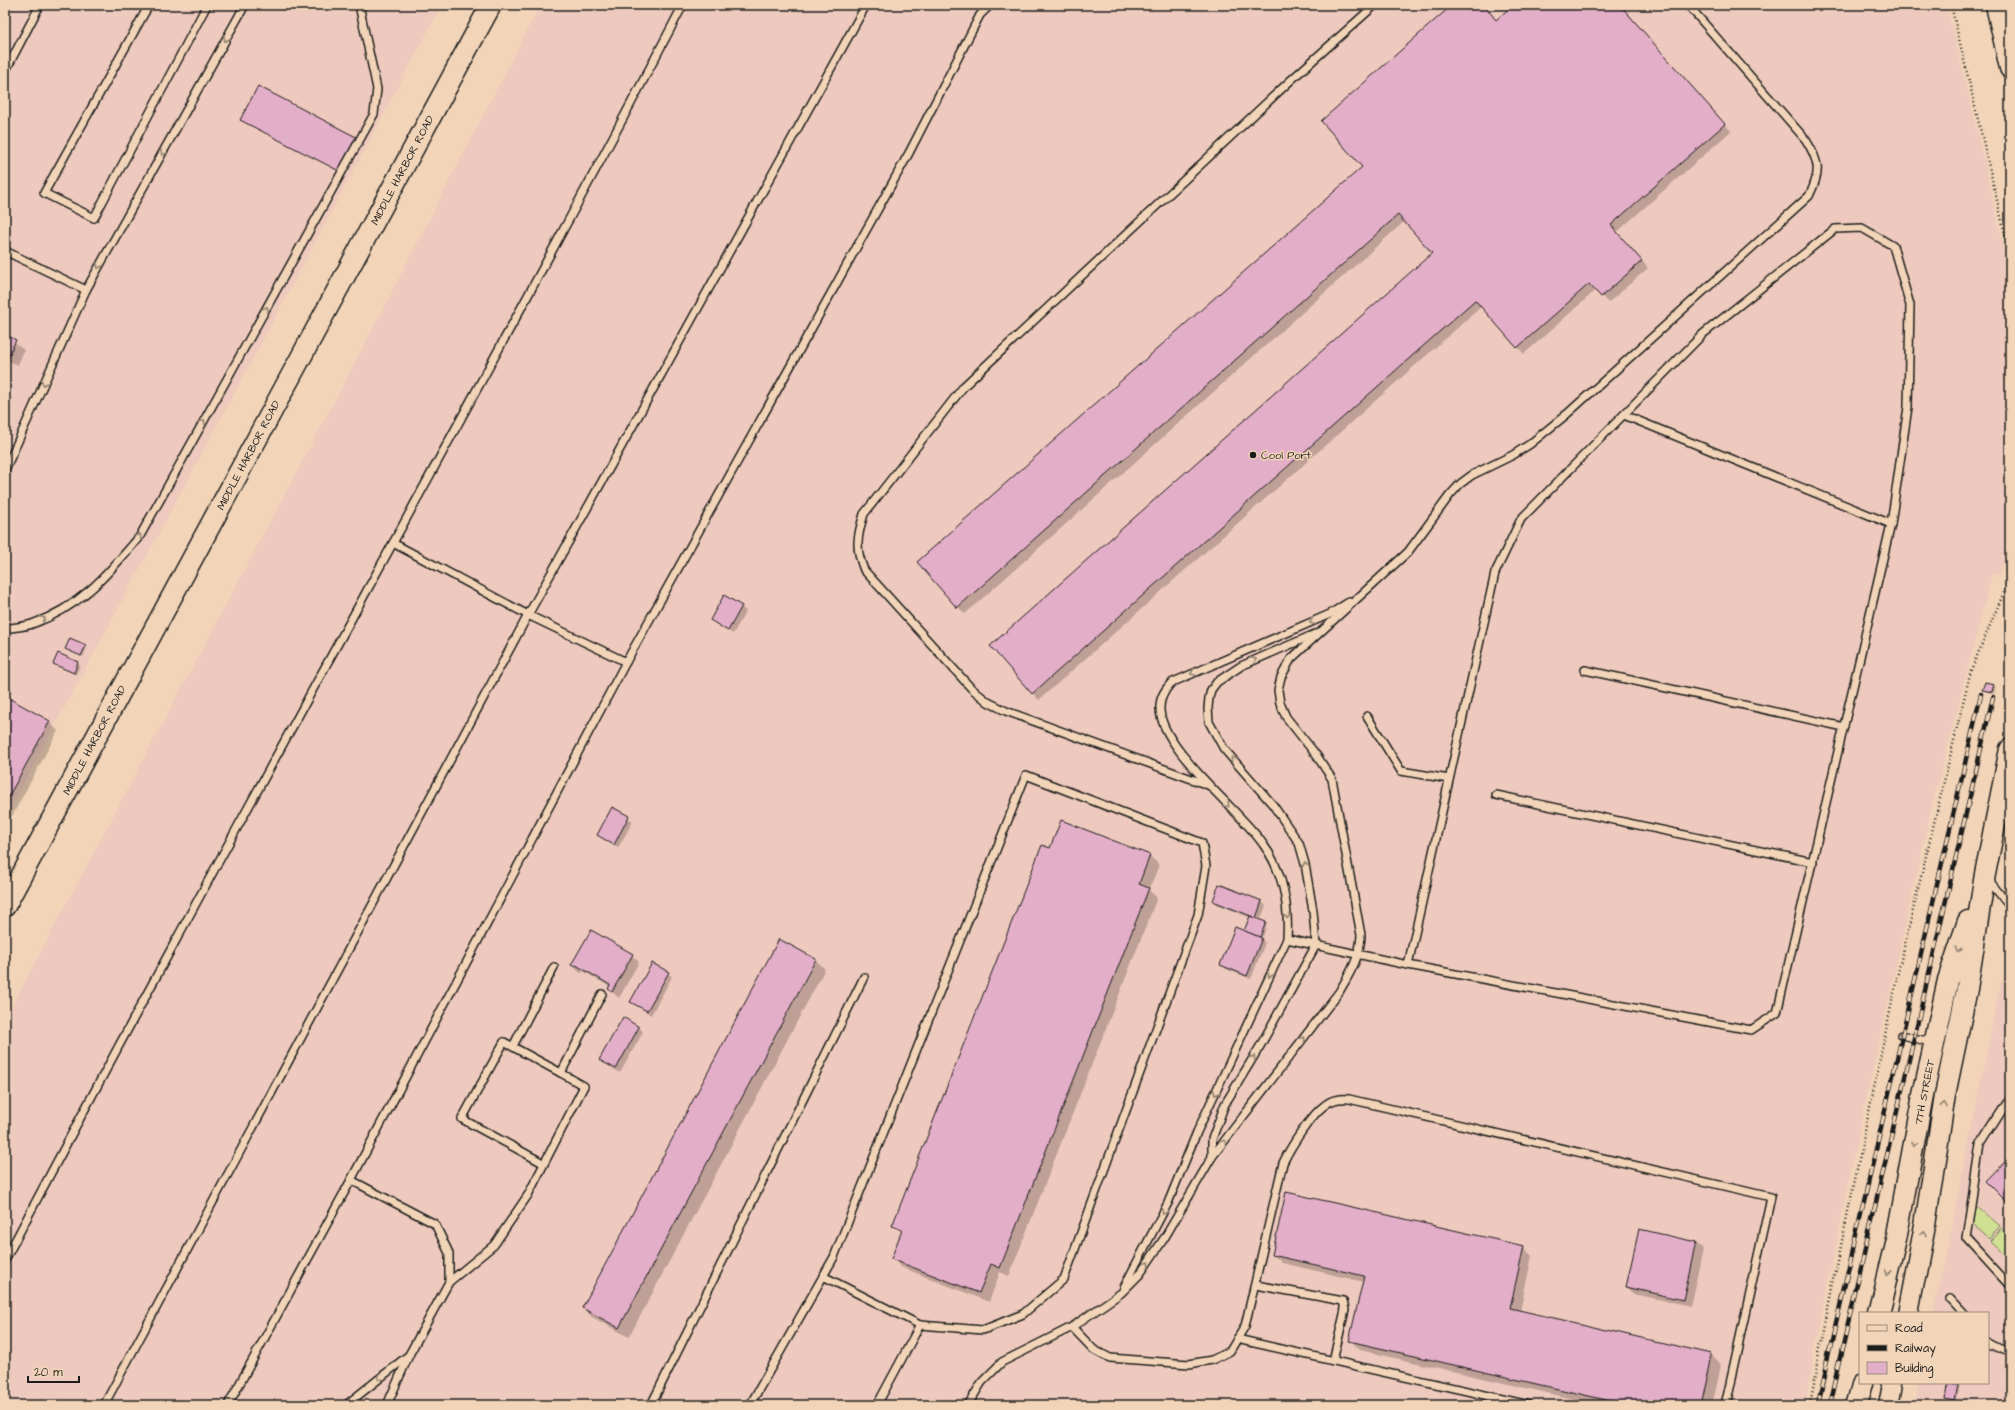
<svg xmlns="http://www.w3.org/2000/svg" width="2015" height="1410" viewBox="0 0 2015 1410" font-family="'Architects Daughter',sans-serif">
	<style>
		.built { fill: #eec9bd }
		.green { fill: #d0df93; stroke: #767e58 }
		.shadow { fill: #0003 }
		.building { fill: #e3aec8; stroke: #1c1c1c }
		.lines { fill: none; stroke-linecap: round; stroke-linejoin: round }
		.lane-casing { stroke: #1c1c1c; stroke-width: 10 }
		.secondary-casing { stroke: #1c1c1c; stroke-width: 23 }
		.path { stroke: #1c1c1c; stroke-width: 2.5; stroke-dasharray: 1 3; stroke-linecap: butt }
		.lane { stroke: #f2d5b8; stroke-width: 7 }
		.secondary { stroke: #f2d5b8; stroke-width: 20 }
		.rail-casing { stroke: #1c1c1c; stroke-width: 4.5 }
		.rail { stroke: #f2d5b8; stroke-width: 3; stroke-dasharray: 9; stroke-linecap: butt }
		.oneway { stroke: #928272 }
		.poi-dot { fill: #1c1c1c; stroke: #f2d5b8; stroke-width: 1.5 }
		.labels { text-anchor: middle; stroke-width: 3; stroke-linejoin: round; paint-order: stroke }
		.street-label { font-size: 11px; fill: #1c1c1c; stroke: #f2d5b8 }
		.poi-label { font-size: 11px; fill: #1c1c1c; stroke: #f2d5b8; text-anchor: start }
	</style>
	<rect width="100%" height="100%" fill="#f2d5b8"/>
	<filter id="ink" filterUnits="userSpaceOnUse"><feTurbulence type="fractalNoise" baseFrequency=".025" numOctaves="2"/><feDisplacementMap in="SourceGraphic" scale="8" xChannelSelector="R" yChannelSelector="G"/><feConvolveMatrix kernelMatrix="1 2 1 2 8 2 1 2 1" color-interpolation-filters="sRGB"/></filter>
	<g filter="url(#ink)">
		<g class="built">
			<path d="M5,5H442L238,387L5,818Z"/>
			<path d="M540,5H1947L1979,138L2010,275V537L2000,575H1992L1932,806L1859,1131L1804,1405H1267L1207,1399L1191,1405H5V1019L368,338Z"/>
			<path d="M2001,981L2010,989V1405H1914L1919,1383H1988V1313H1934Z"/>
		</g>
		<g class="green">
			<path d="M1974,1204L2001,1228L1990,1240L1972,1223Z"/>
			<path d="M2002,1230L2010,1238V1249L2005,1255L1991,1242Z"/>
		</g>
		<g class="shadow">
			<path d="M1453,5H1483L1497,21L1514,5H1620L1731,131L1617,232L1648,268L1608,303L1596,290L1524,354L1482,306L1039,700L991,646L1433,253L1405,221L965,614L958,607L1363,167Z"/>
			<path d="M258,88L357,140L341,172L243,121Z"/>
			<path d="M5,335L24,350L18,365L5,359Z"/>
			<path d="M741,607L746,611L733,634L711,620Z"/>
			<path d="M85,646L87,648L83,657L67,649Z"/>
			<path d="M58,655L80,665L76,675L54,664Z"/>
			<path d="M1994,685L1996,687L1994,694L1983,690Z"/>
			<path d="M5,698L49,722L58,731L5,829Z"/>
			<path d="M613,809L633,821L618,848L598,835Z"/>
			<path d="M1062,822L1150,856L1159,865L1149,890L1157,898L1009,1276L1000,1272L989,1302L901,1267L892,1258L902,1233L894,1225Z"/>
			<path d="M1214,901L1262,902L1266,906L1260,921L1267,924L1263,937L1246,931V933L1262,939L1265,943L1251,979L1226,969L1222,965L1245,932L1251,918L1218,905Z"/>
			<path d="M779,940L816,960L825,969L629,1337L592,1317L583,1308Z"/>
			<path d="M632,955L639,962L619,998L609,989L610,987L583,971L582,973L579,972L572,965Z"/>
			<path d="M668,973L672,977L651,1015L632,1002Z"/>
			<path d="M639,1027L643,1032L620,1073L600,1060Z"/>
			<path d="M1696,1243L1703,1249L1690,1306L1634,1294L1627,1287Z"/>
			<path d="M1523,1247L1532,1256L1520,1311L1712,1355L1721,1364L1712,1405H1600L1360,1350L1350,1340L1364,1282L1282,1263L1273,1254Z"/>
			<path d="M1946,1383H1959L1956,1401L1944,1398Z"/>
		</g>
		<g class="building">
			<path d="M1452,5H1484L1496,20L1513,5H1620L1725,124L1611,225L1642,261L1601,297L1589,284L1517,348L1475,300L1032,694L990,646L1432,253L1398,215L957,608L917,562L1362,167L1321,121Z"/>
			<path d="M258,86L356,137L339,171L240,120Z"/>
			<path d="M5,334L16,340L8,357L5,355Z"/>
			<path d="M724,595L742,606L728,631L710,620Z"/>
			<path d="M70,638L86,645L81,656L65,649Z"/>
			<path d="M58,653L78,662L74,673L53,664Z"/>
			<path d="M1985,682L1994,684L1992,692L1982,690Z"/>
			<path d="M5,696L50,721L5,803Z"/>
			<path d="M612,807L629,816L614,845L597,835Z"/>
			<path d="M1061,820L1150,855L1139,884L1149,888L1000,1268L991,1264L979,1293L891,1259L902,1230L892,1226L1042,845L1050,848Z"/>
			<path d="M1219,884L1262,901L1256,918L1213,901Z"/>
			<path d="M1250,916L1266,922L1260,937L1244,931Z"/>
			<path d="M1235,927L1262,938L1247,976L1220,965Z"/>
			<path d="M591,930L633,954L612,992L608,989L610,985L576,965L575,967L571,965Z"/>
			<path d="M779,939L816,959L619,1328L582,1308Z"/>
			<path d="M652,963L669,972L647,1011L630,1002Z"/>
			<path d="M623,1017L639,1027L616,1069L599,1060Z"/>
			<path d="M2010,1156V1205L1986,1181Z"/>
			<path d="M1286,1192L1524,1246L1510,1308L1712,1354L1701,1405H1628L1349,1341L1364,1276L1272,1255Z"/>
			<path d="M1639,1229L1696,1242L1683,1300L1626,1287Z"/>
			<path d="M1945,1383H1957L1954,1400L1943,1398Z"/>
		</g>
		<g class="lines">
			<g class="lane-casing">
				<g id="lane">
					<path d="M149,5L44,193L94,218L207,5"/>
					<path d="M5,72L40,5"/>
					<path d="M5,251L86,290"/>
					<path d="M1624,415L1891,524"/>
					<path d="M5,470L86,290L245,5"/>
					<path d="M393,543L528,615L626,662"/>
					<path d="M5,629C14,627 24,627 32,624C81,607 108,574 140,536L374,114L377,89L359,5"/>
					<path d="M1585,670L1844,727"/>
					<path d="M1367,716L1401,771L1449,779"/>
					<path d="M1208,785L1006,711L988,702L971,688L864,570C855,548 857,537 864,514L964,386L1291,80L1375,5"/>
					<path d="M1496,795L1813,862"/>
					<path d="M1988,879L2010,907"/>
					<path d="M1287,939L1408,965L1751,1030L1777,1013L1891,524L1908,407L1910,305L1893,246L1862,228L1835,229L1703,334L1521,519L1495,573L1408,965"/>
					<path d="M1902,1035L1934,1043"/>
					<path d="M513,1046L554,967"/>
					<path d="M2010,1098L1980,1145L1966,1238L2010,1286"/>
					<path d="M1212,1157V1139L1225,1104L1259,1048L1316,945L1313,911L1305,864L1299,843L1273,805L1224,749L1209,722L1208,708L1209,698L1211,690L1217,682L1241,666L1315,634"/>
					<path d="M543,1163L462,1119L504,1042L561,1073"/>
					<path d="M351,1180L435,1224L449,1253V1282L410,1353L387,1405"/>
					<path d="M5,1260C226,839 462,426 683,5"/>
					<path d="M823,1276L920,1325L877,1405"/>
					<path d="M449,1282L494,1245L528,1195L584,1086L561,1073L602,994"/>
					<path d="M1256,1285L1343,1301L1345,1310L1333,1361"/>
					<path d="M1124,1287L1168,1203L1197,1132L1287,939C1289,906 1283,871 1263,844C1241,811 1158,747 1160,707C1160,697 1165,690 1171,683L1330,614L1349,602"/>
					<path d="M1951,1299L1964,1313"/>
					<path d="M1072,1327L1094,1350L1110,1358L1189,1364L1212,1360L1230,1351L1245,1326L1283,1163C1291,1146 1311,1115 1325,1105C1332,1099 1341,1098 1349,1099L1771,1197L1725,1405"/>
					<path d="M1237,1339L1529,1405"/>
					<path d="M1988,1340L1992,1344L2010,1353"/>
					<path d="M104,1405L528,615L866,5"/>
					<path d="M228,1405L351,1180L626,662L909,153L980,15L990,5"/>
					<path d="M346,1405L409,1355"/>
					<path d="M651,1405L864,977"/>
					<path d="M750,1405L834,1257L1026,775L1202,843L1206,866L1198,915L1064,1279L1023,1314L983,1330L920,1325"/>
					<path d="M968,1405L982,1382L1002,1362L1072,1327L1121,1293L1140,1274L1165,1237L1212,1157L1339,992C1350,973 1360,958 1361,935L1332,779L1317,756L1286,717L1280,703L1278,690L1281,677L1291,659L1408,552L1450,495L1460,484L1472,475L1513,455L1530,444L1567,414L1809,196C1821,172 1820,163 1806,140L1688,5"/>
				</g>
			</g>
			<g class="secondary-casing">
				<g id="secondary">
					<path d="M1996,5L2010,68"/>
					<path d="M5,906L491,5"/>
					<path d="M1878,1313L1896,1239L1923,1095L1948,980L1968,921"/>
					<path d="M1908,1313L1925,1225L1945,1095L1967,989L1985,874L2010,749"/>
					<path d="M1856,1405L1862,1383"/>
					<path d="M1889,1405L1893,1383"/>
				</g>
			</g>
			<g class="path">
				<path d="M1951,5L2010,255"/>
				<path d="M1809,1405L1832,1289L1899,968L1971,670L2010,578"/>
			</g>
			<use href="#lane" class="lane"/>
			<use href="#secondary" class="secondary"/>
			<g class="rail-casing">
				<g id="rail">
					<path d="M1817,1405L1981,694"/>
					<path d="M1829,1405L1993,697"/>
				</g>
			</g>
			<use href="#rail" class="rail"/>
		</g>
		<defs><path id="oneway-chevron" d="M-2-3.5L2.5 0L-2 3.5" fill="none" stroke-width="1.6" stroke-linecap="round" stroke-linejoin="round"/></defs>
		<g class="oneway">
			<use href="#oneway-chevron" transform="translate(226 39) rotate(119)"/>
			<use href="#oneway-chevron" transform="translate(163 153) rotate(119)"/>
			<use href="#oneway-chevron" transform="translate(99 266) rotate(119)"/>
			<use href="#oneway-chevron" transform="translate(266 309) rotate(-61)"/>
			<use href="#oneway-chevron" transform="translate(44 383) rotate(114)"/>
			<use href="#oneway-chevron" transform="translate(203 422) rotate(-61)"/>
			<use href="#oneway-chevron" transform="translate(139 536) rotate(-55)"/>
			<use href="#oneway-chevron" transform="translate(43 619) rotate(-24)"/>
			<use href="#oneway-chevron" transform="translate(1312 622) rotate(157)"/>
			<use href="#oneway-chevron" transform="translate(1254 660) rotate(-24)"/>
			<use href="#oneway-chevron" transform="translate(1193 673) rotate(157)"/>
			<use href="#oneway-chevron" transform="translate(1233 759) rotate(-131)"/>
			<use href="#oneway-chevron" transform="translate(1227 805) rotate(46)"/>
			<use href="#oneway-chevron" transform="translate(1305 865) rotate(-102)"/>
			<use href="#oneway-chevron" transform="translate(1287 916) rotate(85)"/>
			<use href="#oneway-chevron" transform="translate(1958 950) rotate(109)"/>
			<use href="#oneway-chevron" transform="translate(1270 975) rotate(115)"/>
			<use href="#oneway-chevron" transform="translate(1303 1039) rotate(-52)"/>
			<use href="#oneway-chevron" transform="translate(1253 1058) rotate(-58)"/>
			<use href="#oneway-chevron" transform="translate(1216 1093) rotate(115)"/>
			<use href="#oneway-chevron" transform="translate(1944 1105) rotate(-81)"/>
			<use href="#oneway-chevron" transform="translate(1224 1142) rotate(-52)"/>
			<use href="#oneway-chevron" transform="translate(1914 1145) rotate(100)"/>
			<use href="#oneway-chevron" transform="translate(1164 1212) rotate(115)"/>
			<use href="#oneway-chevron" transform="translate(1923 1233) rotate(-79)"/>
			<use href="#oneway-chevron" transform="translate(1147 1264) rotate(-55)"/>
			<use href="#oneway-chevron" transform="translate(1888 1273) rotate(103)"/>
			<use href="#oneway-chevron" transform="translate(380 1378) rotate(141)"/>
		</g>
	</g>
	<circle class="poi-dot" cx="1253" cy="455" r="4"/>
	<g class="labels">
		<g class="street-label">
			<text transform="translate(402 170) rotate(-62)" y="4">MIDDLE HARBOR ROAD</text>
			<text transform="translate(248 455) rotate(-62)" y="4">MIDDLE HARBOR ROAD</text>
			<text transform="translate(94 740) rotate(-62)" y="4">MIDDLE HARBOR ROAD</text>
			<text transform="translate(1924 1092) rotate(-79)" y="4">7TH STREET</text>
		</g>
		<g class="poi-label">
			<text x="1261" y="459">Cool Port</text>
		</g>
	</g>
	<rect width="2015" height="1410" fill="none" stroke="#f2d5b8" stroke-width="20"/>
	<rect x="10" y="10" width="1995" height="1390" fill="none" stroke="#1c1c1c" stroke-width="1.5" filter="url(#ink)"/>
	<rect x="1859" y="1312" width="130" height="72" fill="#f2d5b8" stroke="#9c8b7a"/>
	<rect x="1867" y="1325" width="20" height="6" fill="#f2d5b8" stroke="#9c8b7a"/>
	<text x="1895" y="1332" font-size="12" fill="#1c1c1c">Road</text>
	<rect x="1867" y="1345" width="20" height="6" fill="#1c1c1c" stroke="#9c8b7a"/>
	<text x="1895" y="1352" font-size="12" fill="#1c1c1c">Railway</text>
	<rect x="1867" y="1362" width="20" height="12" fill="#e3aec8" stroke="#9c8b7a"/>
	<text x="1895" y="1372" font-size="12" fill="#1c1c1c">Building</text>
	<path d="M28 1376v6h51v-6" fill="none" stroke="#1c1c1c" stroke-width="2"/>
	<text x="34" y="1376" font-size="12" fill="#1c1c1c" stroke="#f2d5b8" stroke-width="3" paint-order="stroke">20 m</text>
</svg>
